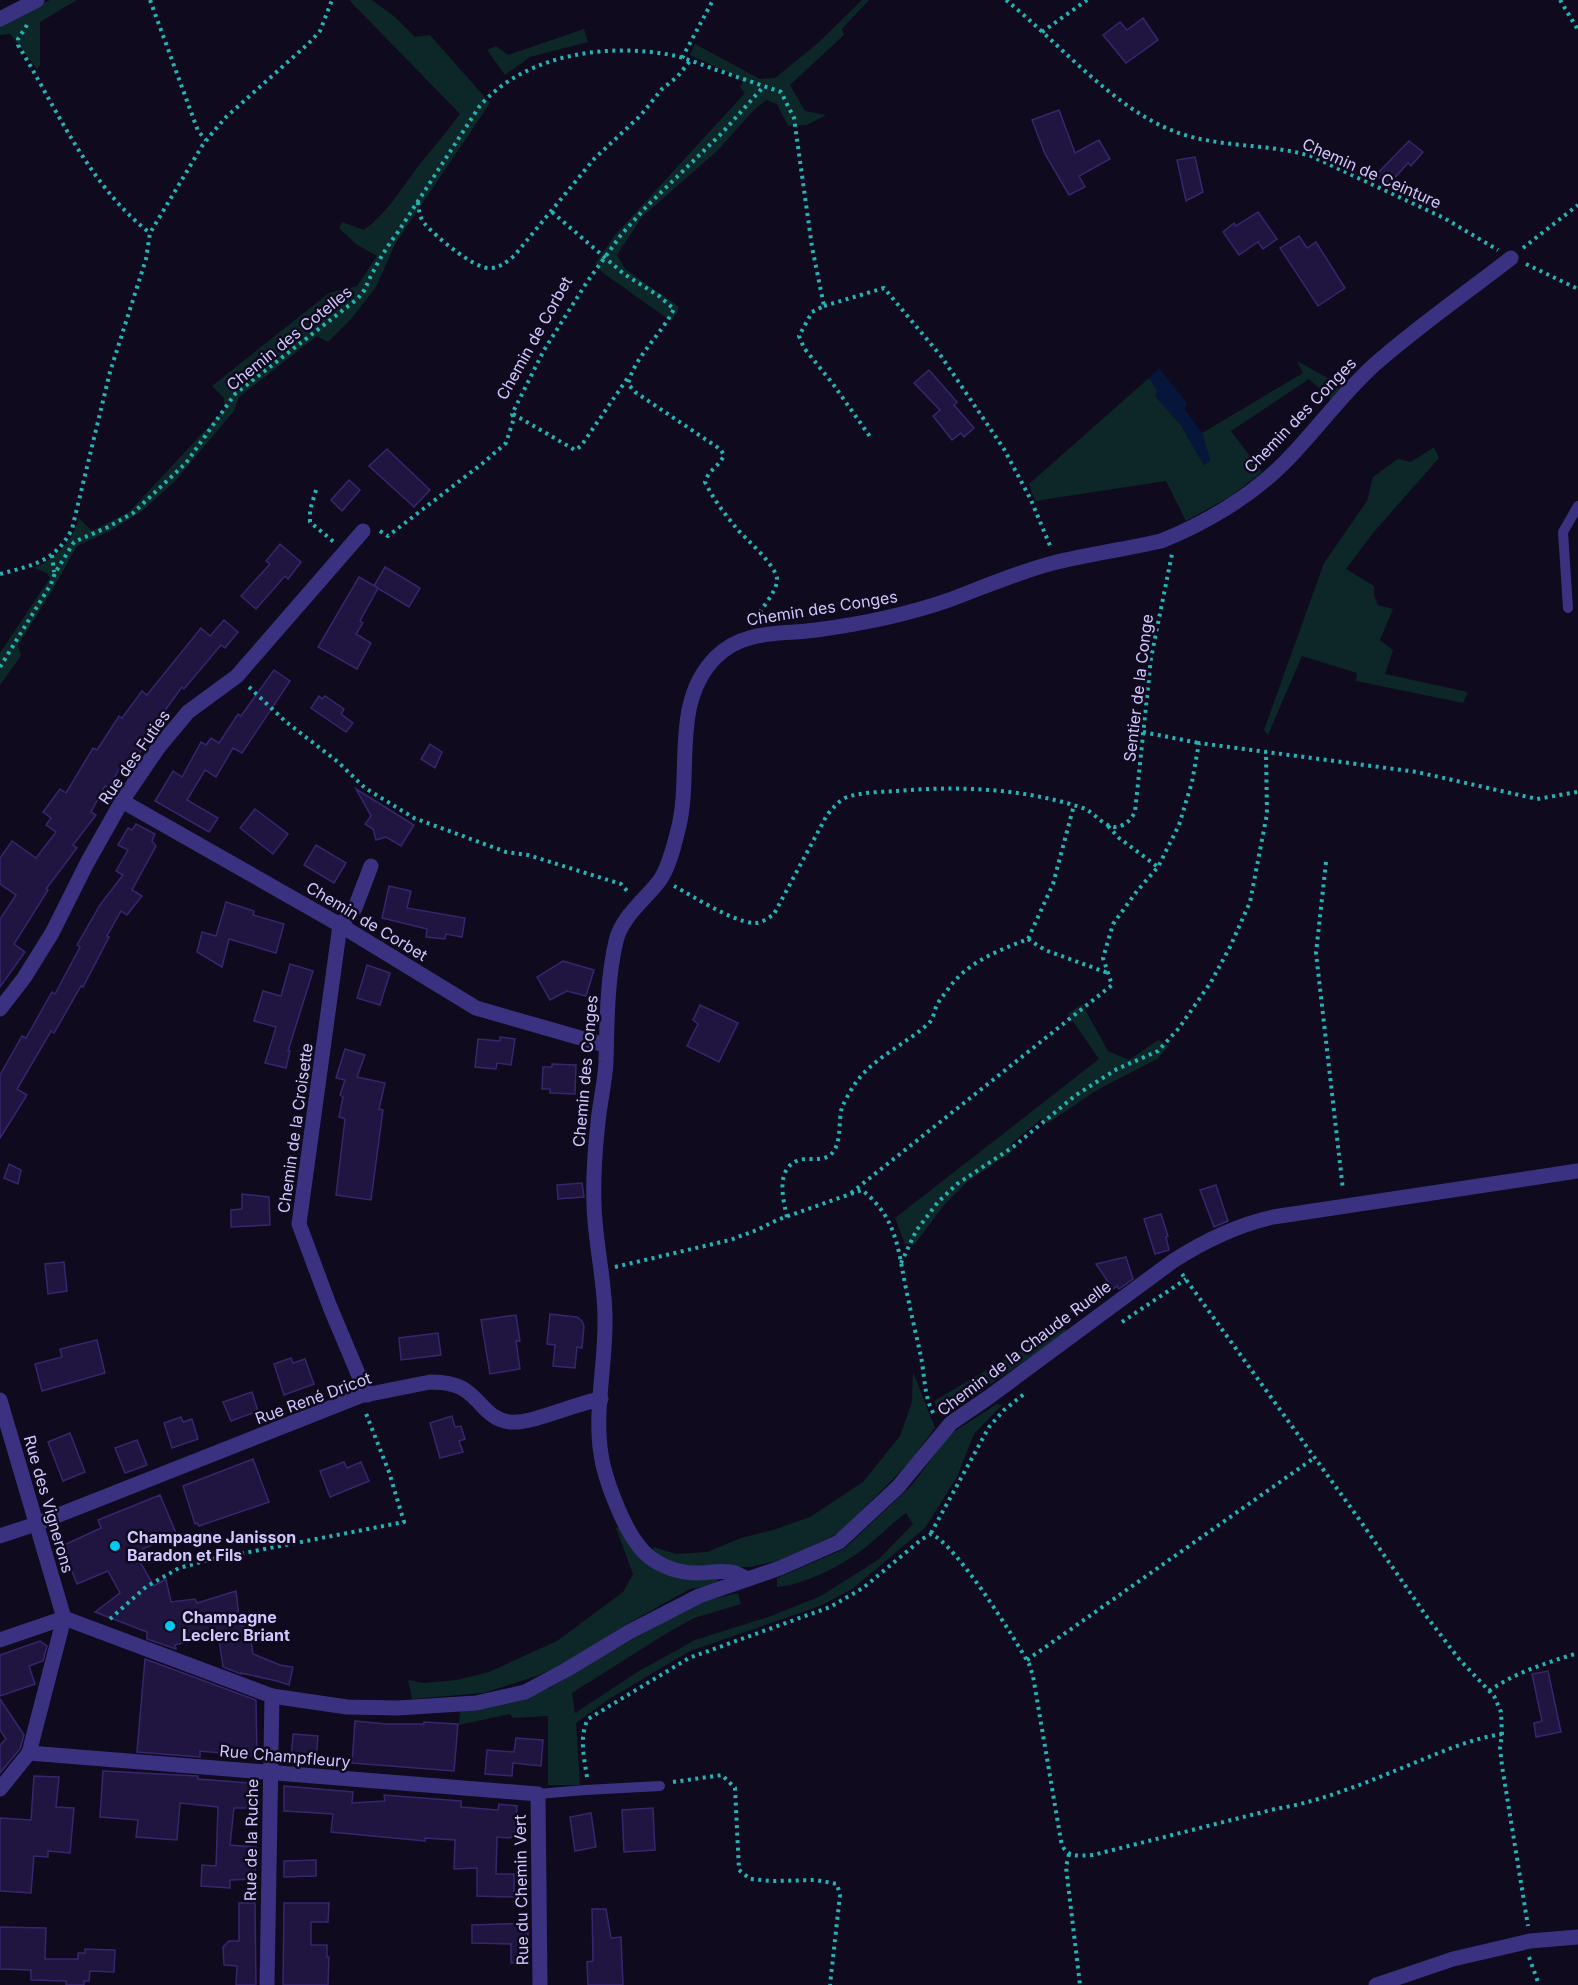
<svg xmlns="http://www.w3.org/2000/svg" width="1578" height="1985" viewBox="0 0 1578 1985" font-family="Inter,sans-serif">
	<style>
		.green { fill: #0d2728 }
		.water { fill: #06163b }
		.building { fill: #201540; stroke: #38266d; stroke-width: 1.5 }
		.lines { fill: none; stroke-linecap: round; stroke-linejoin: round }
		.path { stroke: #25b4b5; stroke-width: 4; stroke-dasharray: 3 4.5; stroke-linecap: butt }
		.lane { stroke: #3a3280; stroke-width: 10 }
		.street { stroke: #3a3280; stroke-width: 15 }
		.poi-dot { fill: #00caf2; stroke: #0f0a1d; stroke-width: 2 }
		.labels { text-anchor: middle; stroke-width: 5; stroke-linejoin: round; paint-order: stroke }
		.street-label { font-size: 16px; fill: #d1c7ff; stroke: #0f0a1d }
		.poi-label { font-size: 16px; font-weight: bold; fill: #d1c7ff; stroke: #0f0a1d; text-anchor: start }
	</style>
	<rect width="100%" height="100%" fill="#0f0a1d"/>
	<g class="green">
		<path d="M50,0H77L40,22V65L37,69L10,34L0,35V24Z"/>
		<path d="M349,0H372L395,17L415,37L430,35L490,103L395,244L376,287L351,319L328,342L317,336L239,397L234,411L175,481L142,511L112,530L77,546L50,594L18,645L21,656L0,685V653L50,578L47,573L34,568C56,558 73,541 79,518L92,531L129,512L225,409L224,398L212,386L329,293L357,286L377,256L356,244L339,228L342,222L364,230C386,214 400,191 416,169C430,151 446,133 460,114Z"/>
		<path d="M862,0H869L842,29L844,35L790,85L805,111L826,115L807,125L788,126L777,104L766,100L753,111L718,150L642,217L617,255L625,269L678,306V311L671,321L603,273L595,264L615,235L745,93L740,87L743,83L738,77L690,55L695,44L760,79L775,78L818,43Z"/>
		<path d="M584,29L588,42L530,57L505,75L487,50L496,46L508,55Z"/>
		<path d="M1297,361L1344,387L1332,400L1309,379L1231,431L1262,472L1231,496L1186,521L1166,481L1035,501L1029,484L1149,378L1157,390L1156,397L1181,425L1204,465L1210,460L1202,433L1303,373Z"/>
		<path d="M1434,447L1439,458L1373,533L1346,569L1374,586V595L1378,605L1393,609L1380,640L1393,650L1385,674L1468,692L1463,703L1356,681L1357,673L1302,656L1268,735L1264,730L1324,563L1367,501L1373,477L1398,459L1411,462Z"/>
		<path d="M1082,1004L1108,1051L1129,1060L1158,1040L1169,1046L1157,1059L1097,1090L1048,1123L1041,1119L1011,1144L1013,1151L968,1181L945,1204L914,1245L905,1244L895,1218L1099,1059L1068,1014Z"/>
		<path d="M1062,1326L1068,1332L941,1417L934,1401Z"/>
		<path d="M913,1372L935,1428L909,1463L839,1533L782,1560L749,1567L685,1566L664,1560L652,1551L654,1547L676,1554L707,1552L741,1538L773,1530L810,1517L863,1482L900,1436L912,1402Z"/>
		<path d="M997,1404L1002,1405L974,1434L957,1477L925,1528L852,1589L820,1606L690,1651L609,1699L576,1723L580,1785H548V1716L513,1718L510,1714L459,1725L460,1711L550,1688L604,1655L693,1606L709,1600L738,1593L741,1604L694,1618L667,1633L572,1693L575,1713L639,1671L695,1640L771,1616L821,1596L879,1559L913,1524L906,1513C889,1525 875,1541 858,1553C837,1568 802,1585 777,1587V1578L844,1549L912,1485L950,1434Z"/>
		<path d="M619,1527L636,1554L646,1563L720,1575L716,1585L690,1589L627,1624L559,1666L539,1675L484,1693L412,1699L408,1680L424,1683L457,1680L489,1672L557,1641L623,1592L633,1574L616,1528Z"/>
	</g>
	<path class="water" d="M1159,368L1187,403L1185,410L1202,433L1210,460L1204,465L1181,425L1156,397L1157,390L1149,378Z"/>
	<g class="building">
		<path d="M1143,18L1158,40L1126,63L1103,35L1120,22L1127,30Z"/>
		<path d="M1059,110L1075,153L1099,140L1110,159L1079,176L1085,187L1069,195L1045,154L1032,120Z"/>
		<path d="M1409,141L1423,152L1411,166L1408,163L1390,183L1375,176Z"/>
		<path d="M1195,157L1203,192L1186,201L1177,160Z"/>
		<path d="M1258,212L1277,239L1263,249L1258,242L1239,255L1223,232L1234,223L1236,226Z"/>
		<path d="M1299,236L1307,248L1316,242L1345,288L1318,306L1280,248Z"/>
		<path d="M929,370L957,402L954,405L974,428L964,437L961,433L952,440L933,416L940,410L914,383Z"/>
		<path d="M387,449L430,490L414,507L369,466Z"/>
		<path d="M349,480L360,490L342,511L331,500Z"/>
		<path d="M280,544L301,562L288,579L285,576L256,609L241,596L270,564L266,561Z"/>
		<path d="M385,567L420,588L409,607L374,586Z"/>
		<path d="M359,577L378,588L360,621L363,623L356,634L371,643L357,669L318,647Z"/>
		<path d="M224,620L238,632L225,648L221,645L184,689L182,687L148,734L151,736L129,769L122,764L109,788L105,786L91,812L96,815L73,845L77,848L46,889L48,890L14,944L25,952L0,987V919L16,895L0,884V858L12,841L36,858L56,832L46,825L51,818L43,812L60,789L66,793L93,748L97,750L119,716L122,718L142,691L147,695L201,628L210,636Z"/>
		<path d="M274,670L290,681L242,753L233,748L216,777L205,770L187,800L218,818L209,832L155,801L173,771L182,777L201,742L206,745L211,738L219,743L238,714L241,716Z"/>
		<path d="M319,696L322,699L325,696L344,709L341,714L353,723L346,732L311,708Z"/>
		<path d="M430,744L442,752L435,768L421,759Z"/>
		<path d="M356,789L414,825L401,846L386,837L376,840L373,829L365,824L371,816Z"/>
		<path d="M255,809L288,834L273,854L240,828Z"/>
		<path d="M136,824L155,834L152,841L156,846L132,890L142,896L127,915L121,911L107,936L109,937L83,987L81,986L54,1033L51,1031L17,1089L27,1095L0,1138V1075L22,1036L26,1038L52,992L55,994L80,947L77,945L100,905L123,875L116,871L128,850L118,845L128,828L132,830Z"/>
		<path d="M316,845L346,863L334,883L304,865Z"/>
		<path d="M389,886L411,891L407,908L465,918L462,937L446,934L445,939L426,937L427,929L382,918Z"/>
		<path d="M226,902L254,911L253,915L284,924L276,953L229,939L222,967L197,952L202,932L216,936Z"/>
		<path d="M563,961L594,970L586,996L567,991L550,1000L537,977Z"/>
		<path d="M290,964L313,971L288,1051H290L286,1068L265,1063L276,1027L254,1021L263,991L281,996Z"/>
		<path d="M367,965L390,973L380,1005L357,998Z"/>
		<path d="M700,1005L738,1023L719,1062L687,1046L698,1024L693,1020Z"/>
		<path d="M500,1037L515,1039L511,1065L497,1063L496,1069L475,1067L478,1039L500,1041Z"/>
		<path d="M345,1049L365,1055L357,1077L385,1083L379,1109L383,1110L371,1200L336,1195L345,1119L339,1117L343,1097L340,1095L345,1080L336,1078Z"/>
		<path d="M552,1064L576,1065L575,1094L550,1093V1089H542L543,1067H552Z"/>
		<path d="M9,1164L21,1170L18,1184L4,1178Z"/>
		<path d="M582,1183L584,1197L558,1199L557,1185Z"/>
		<path d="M1216,1185L1228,1221L1214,1227L1200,1190Z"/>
		<path d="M242,1194L269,1197L270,1225L231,1227V1210L242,1209Z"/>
		<path d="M1161,1214L1168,1236L1166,1237L1169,1250L1155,1254L1144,1219Z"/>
		<path d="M1126,1257L1133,1279L1119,1289L1117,1286L1113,1289L1096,1264Z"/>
		<path d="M64,1262L67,1291L48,1294L45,1264Z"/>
		<path d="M550,1314L577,1317L582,1321L584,1326L582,1348L577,1347L575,1368L553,1366L555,1345L547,1344Z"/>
		<path d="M516,1315L520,1341H516L520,1369L490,1374L481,1320Z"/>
		<path d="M438,1333L441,1355L401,1360L399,1338Z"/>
		<path d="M97,1340L105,1373L42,1391L35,1364L62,1357L60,1349Z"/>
		<path d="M291,1358L293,1363L305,1359L314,1384L284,1395L274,1364Z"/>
		<path d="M252,1392L258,1411L231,1421L223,1402Z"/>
		<path d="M452,1416L455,1427L461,1426L465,1439L459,1441L463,1452L440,1458L430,1423Z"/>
		<path d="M181,1417L183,1422L192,1419L198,1439L172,1448L164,1423Z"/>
		<path d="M70,1433L85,1472L63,1481L48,1442Z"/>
		<path d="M137,1440L147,1465L125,1473L115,1448Z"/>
		<path d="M253,1459L269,1502L199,1526L197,1523L195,1524L183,1486Z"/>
		<path d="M344,1462L347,1468L361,1462L369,1481L330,1497L320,1471Z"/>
		<path d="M160,1495L176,1533L135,1553L154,1586L166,1579L171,1602L195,1599L197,1603L236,1591L240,1625L249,1629L253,1654L280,1665L293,1667L289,1685L277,1681L241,1673V1674L223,1667L218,1633L175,1645L176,1649L147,1639V1632L95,1612L120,1593L108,1571L77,1584L62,1546L101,1528L98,1520Z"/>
		<path d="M40,1641L47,1646L43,1661L29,1666L35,1684L0,1696V1655Z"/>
		<path d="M145,1659L256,1700L257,1756L200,1751V1757L137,1752Z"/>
		<path d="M1548,1671L1561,1732L1536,1737L1534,1723L1542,1721L1532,1674Z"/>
		<path d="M0,1699L24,1735L20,1749L0,1773V1745L6,1739L0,1730Z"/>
		<path d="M355,1721L386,1724H424V1722L458,1724L454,1771L352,1763Z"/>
		<path d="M293,1734L318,1736L316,1760L291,1758Z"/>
		<path d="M516,1738L543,1740L541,1766L513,1763L512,1776L485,1774L487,1750L514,1752Z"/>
		<path d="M103,1771L198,1776V1779L250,1783L247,1808H234L230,1845L256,1847L255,1879L230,1880V1888L201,1886L202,1865L216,1866L218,1807L180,1803L177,1840L136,1837L138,1820L100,1817Z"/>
		<path d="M34,1776L59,1777L56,1807L74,1808L70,1853L48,1851V1857L34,1856L31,1893L0,1891V1818L31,1820Z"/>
		<path d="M284,1786L353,1792L352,1803L385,1801L384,1795L461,1801V1807L498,1810L499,1804L517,1806L515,1836L509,1838L497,1837L496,1874H514V1897L477,1896V1868L454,1869L455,1840L425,1838V1841L331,1832L333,1814L284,1811Z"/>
		<path d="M653,1808L655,1850L624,1852L622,1810Z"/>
		<path d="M591,1813L596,1847L575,1851L570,1817Z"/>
		<path d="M316,1860V1876L284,1877V1861Z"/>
		<path d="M239,1903H255L256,1985H236L237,1966L224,1965L223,1947L229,1941H239Z"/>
		<path d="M284,1903H329L328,1922H311V1945H327V1957H329L328,1985H283Z"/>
		<path d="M592,1909H606L611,1938L621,1937L623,1985H588L587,1962L593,1961Z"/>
		<path d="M528,1923V1962L511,1963V1944L472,1943V1925Z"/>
		<path d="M0,1927L46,1928L45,1959H78V1953H85V1949L115,1950L114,1972L90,1971L89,1981H84V1985H66V1981L31,1980V1970L0,1969Z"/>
	</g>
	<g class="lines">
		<g class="path">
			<path d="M150,0L198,131L206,140"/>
			<path d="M1006,0C1057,41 1115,110 1176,132C1219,148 1267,143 1311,156L1444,218L1498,250"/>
			<path d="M1560,0L1578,30"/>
			<path d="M27,25L18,39V45C57,109 89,186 150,233"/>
			<path d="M1042,32L1087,0"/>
			<path d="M682,58L713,0"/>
			<path d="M418,202C419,210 419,217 425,224C435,236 474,269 490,268C500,268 506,262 514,256L594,159L640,116L662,89L677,77L690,61"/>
			<path d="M552,212L624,274L659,296L674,309C661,335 635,356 628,384L635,392L720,449L724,455C719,467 709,469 705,482C713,499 725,514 737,529C746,539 778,567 777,580C777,592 760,609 755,621"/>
			<path d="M1523,248L1578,205"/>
			<path d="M1526,264L1578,289"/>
			<path d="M824,306L884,288L941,356L1004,449L1031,500L1051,548"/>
			<path d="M513,414L575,450L581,446L629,376"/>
			<path d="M316,490L310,510V522L335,543"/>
			<path d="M380,531L388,536L483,463L506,443L514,418L512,414L544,350L587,282L621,235L646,207L722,133L764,86"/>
			<path d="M52,555L54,572"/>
			<path d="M0,574C33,565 55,562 72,529L110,372L146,259L150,233L202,146L213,132L226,117L308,44L320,31L332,0"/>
			<path d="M0,667L51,584L55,573L74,542L108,527L133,513L186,463L235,394L356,300C368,288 365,286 373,272C380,258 388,245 398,232L479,107C525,53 611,42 676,56C688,59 700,64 711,68C734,76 758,84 781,92L794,118L812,247L824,306L812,312L799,336L804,348L833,384L871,438"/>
			<path d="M249,687L285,721L338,762L365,788L414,818L506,852L528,855L621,884L628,892"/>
			<path d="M1143,732L1199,743"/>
			<path d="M1108,826L1119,838L1158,867"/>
			<path d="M1326,862L1316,953L1343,1190"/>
			<path d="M674,886C694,897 732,921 753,923C761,924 768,918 774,914L827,815C833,808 838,801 847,797C863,792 881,792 897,791C954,786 1014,788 1070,804C1076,806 1082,807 1087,810C1096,815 1104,826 1114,827C1124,827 1131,820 1135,812L1151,658L1172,554"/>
			<path d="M1028,939L1045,950L1108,973"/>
			<path d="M851,1193L1112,985L1103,958L1113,924L1137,891L1158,867L1179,825L1192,782L1199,743L1417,772L1537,799L1577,792"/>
			<path d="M787,1217C783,1199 775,1168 799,1160C809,1157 825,1163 833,1152C842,1140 838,1121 842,1107C845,1101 849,1093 853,1087C870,1059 905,1045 929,1023C933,1019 934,1013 936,1007C938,1002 942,997 946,992C965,963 997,951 1028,939L1053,884L1074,805"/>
			<path d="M901,1263L916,1231L938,1202L957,1184L1013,1147L1076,1095L1117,1069L1158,1051L1179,1028L1211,982L1230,947L1250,902L1267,814L1266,752"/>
			<path d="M615,1267L730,1240L757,1230L777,1220L862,1190C900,1220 898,1255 908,1298C912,1318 917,1338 921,1357C925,1377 924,1399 935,1416"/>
			<path d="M1182,1274L1359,1519L1427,1617L1459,1659L1494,1696L1501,1712L1502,1734L1500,1747L1502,1766L1528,1926"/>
			<path d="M1122,1322L1186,1279"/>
			<path d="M931,1533L989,1427L1004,1410L1024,1394"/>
			<path d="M110,1619L146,1587L179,1568L208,1560L404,1522L389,1472L365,1411"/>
			<path d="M1027,1660L1314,1458"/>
			<path d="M1489,1691C1516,1672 1546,1663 1578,1653"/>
			<path d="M587,1777C584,1758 579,1736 588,1719L689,1658L830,1607L863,1588L922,1539L931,1534C956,1544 1014,1637 1029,1664L1033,1676L1061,1841C1065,1858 1078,1856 1093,1855L1275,1809C1325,1801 1372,1780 1419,1761C1446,1750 1474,1738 1502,1734"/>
			<path d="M673,1782L722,1775L735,1788L739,1870L750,1879L772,1881L816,1880L837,1884L840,1895L830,1985"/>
			<path d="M1069,1854L1066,1867L1080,1985"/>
			<path d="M1529,1957L1539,1985"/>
		</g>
		<g class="lane">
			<path d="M1568,608L1563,532L1578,506"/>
			<path d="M538,1794L585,1790L660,1786"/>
		</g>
		<g class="street">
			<path d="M0,19L37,0"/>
			<path d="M122,801L340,925L476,1008L605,1045"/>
			<path d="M0,1009L24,978L52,933L87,863L122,801L158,748L188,712L237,676L363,531"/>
			<path d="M367,1395L330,1307L299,1224L340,925L355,908L371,866"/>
			<path d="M0,1400L64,1618"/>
			<path d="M0,1536L36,1524L360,1396L430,1382C443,1382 459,1384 469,1393C484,1405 490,1420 510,1422C533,1424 576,1403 601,1399"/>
			<path d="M748,1579C744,1577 739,1575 735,1573C722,1569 710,1573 697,1573C674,1573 651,1563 638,1545C623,1526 604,1478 601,1454C594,1412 606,1362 605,1318C605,1281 595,1243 594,1205C593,1178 595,1149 598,1122C600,1102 605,1082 606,1062C607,1022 607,979 616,941C622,916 645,900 660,880C669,867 674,846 678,830C693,773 670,703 716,657C744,629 781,635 816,630C861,624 906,615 949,600C984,587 1020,571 1057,562C1091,554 1126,549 1161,541C1204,524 1250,497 1284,463C1315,432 1341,395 1374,365C1417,327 1466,293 1511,258"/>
			<path d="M64,1618L272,1696L347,1707L398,1708L476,1703L525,1692L566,1670L629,1632L699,1596L780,1568L839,1542L898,1487L951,1423L989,1397L1173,1261C1204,1241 1237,1225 1273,1217L1578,1171"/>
			<path d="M0,1640L64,1618"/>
			<path d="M29,1753L538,1794L540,1985"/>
			<path d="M0,1789L29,1753L64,1618"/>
			<path d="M267,1985L272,1696"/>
			<path d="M1376,1985L1453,1959L1530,1941L1578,1937"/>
		</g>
	</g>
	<g class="poi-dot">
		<circle cx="115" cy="1546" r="6"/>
		<circle cx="170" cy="1626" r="6"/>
	</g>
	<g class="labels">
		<g class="street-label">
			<text transform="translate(1372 173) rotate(24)" y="6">Chemin de Ceinture</text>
			<text transform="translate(289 338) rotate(-39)" y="6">Chemin des Cotelles</text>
			<text transform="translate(534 338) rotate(-61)" y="6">Chemin de Corbet</text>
			<text transform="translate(1300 415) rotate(-46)" y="6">Chemin des Conges</text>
			<text transform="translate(822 608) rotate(-9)" y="6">Chemin des Conges</text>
			<text transform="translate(1138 688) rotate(-83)" y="6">Sentier de la Conge</text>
			<text transform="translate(134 757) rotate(-55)" y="6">Rue des Futies</text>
			<text transform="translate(367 921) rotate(31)" y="6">Chemin de Corbet</text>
			<text transform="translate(585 1071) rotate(-85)" y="6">Chemin des Conges</text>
			<text transform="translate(295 1128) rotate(-82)" y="6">Chemin de la Croisette</text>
			<text transform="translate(1024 1348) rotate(-37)" y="6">Chemin de la Chaude Ruelle</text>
			<text transform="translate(313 1398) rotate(-20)" y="6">Rue René Dricot</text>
			<text transform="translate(49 1504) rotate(74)" y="6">Rue des Vignerons</text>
			<text transform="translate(285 1756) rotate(5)" y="6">Rue Champfleury</text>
			<text transform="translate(251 1840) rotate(-89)" y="6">Rue de la Ruche</text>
			<text transform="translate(521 1890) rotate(-91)" y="6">Rue du Chemin Vert</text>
		</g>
		<g class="poi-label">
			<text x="127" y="1543">Champagne Janisson<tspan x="127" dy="18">Baradon et Fils</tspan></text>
			<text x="182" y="1623">Champagne<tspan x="182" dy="18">Leclerc Briant</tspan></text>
		</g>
	</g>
</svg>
